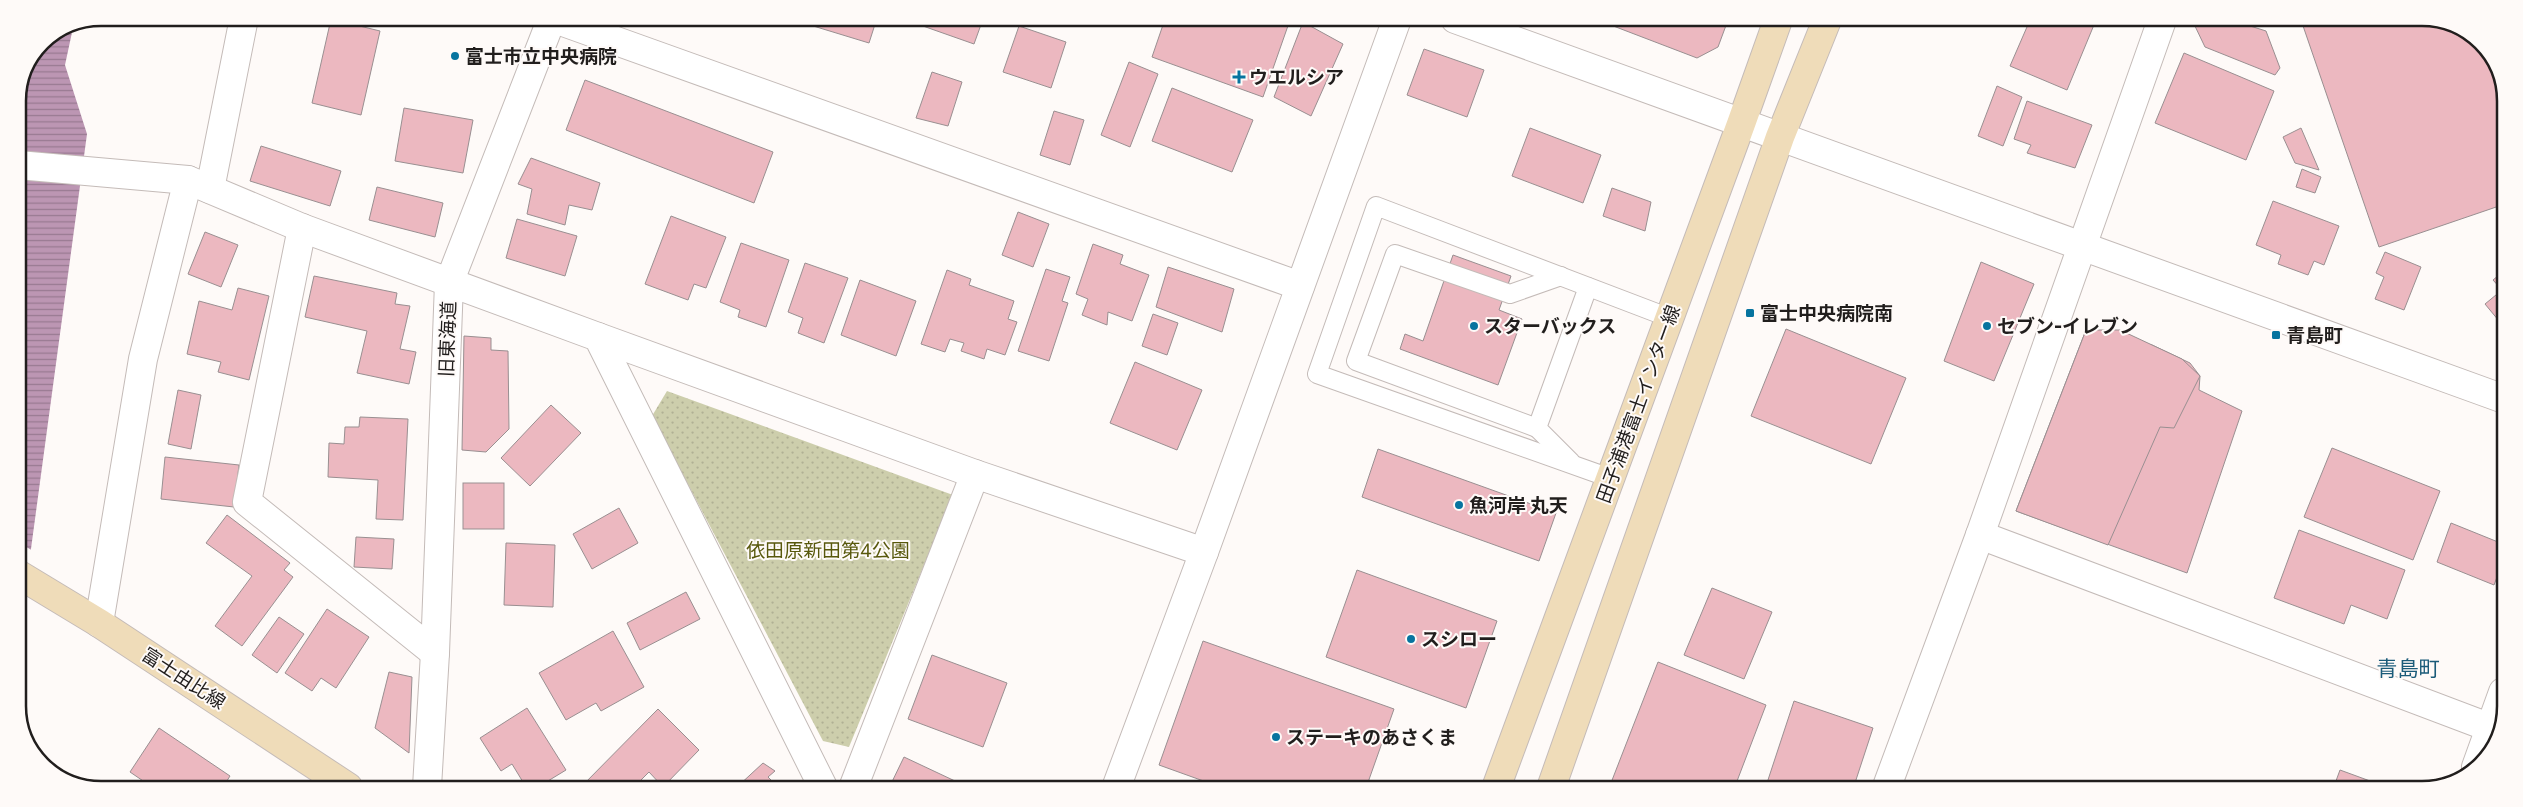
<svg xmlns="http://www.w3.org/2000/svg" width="2523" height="807" viewBox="0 0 2523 807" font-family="Commissioner,'Noto Sans JP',sans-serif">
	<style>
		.grass { fill: url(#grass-dots) }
		.water { fill: url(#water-rules) }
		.pier { fill: #fefaf8 }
		.building { fill: #ecb8c0; stroke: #998f91 }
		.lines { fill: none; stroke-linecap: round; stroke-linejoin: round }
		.service-casing { stroke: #c4bbb8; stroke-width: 20 }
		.minor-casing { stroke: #c4bbb8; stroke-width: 30 }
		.tertiary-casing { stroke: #c4bbb8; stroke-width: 30 }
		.secondary-casing { stroke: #c4bbb8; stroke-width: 30 }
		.service { stroke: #fff; stroke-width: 18 }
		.minor { stroke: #fff; stroke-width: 28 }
		.tertiary { stroke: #fff; stroke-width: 28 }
		.secondary { stroke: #efdcb9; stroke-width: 28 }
		.poi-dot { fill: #07749f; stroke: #fefaf8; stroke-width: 2 }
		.labels { text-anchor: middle; stroke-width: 4; stroke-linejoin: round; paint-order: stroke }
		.poi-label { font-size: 19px; font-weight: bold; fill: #211e1d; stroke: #fefaf8; text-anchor: start }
		.street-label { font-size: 19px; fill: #211e1d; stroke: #fefaf8 }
		.park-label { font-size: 19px; fill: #58580c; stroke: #fefaf8 }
		.quarter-label { font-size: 21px; fill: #1b5b79; stroke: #fefaf8 }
		.rim { fill: none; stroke: #211e1d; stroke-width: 2.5 }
	</style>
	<defs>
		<pattern id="grass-dots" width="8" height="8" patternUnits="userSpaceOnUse" patternTransform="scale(1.25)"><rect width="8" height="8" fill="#cdceac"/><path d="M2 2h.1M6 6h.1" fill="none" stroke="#b0b094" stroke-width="1.8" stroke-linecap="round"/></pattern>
		<pattern id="water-rules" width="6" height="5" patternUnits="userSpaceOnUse" patternTransform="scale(1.25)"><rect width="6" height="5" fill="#bc96b3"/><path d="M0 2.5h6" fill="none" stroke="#987a91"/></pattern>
	</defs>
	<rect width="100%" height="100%" fill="#fefaf8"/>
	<path class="grass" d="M667,391L953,495L849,747L823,741L652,416Z"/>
	<path class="water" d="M74,23L65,65L87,134L18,645V101L24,69L42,42Z"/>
	<path class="pier" d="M18,542L33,551L25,607L18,603Z"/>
	<g class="building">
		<path d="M813,18H877L869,43L810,25Z"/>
		<path d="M331,19L380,31L361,115L312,103Z"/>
		<path d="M903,19H983L974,44Z"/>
		<path d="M1049,19H1077L1071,26Z"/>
		<path d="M1165,19H1287L1290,20L1263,97L1152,57Z"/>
		<path d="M1595,19L1728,20L1718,47L1697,58Z"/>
		<path d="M2030,20H2096L2067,90L2010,66Z"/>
		<path d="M2196,20H2244L2247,25L2266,31L2280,68L2275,75L2205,47L2194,24Z"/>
		<path d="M2301,20H2443L2488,50L2505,96V204L2379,247Z"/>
		<path d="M1303,22L1343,44L1311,116L1274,97Z"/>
		<path d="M1019,26L1066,42L1051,88L1003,72Z"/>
		<path d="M1424,49L1484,70L1467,117L1407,95Z"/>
		<path d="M2184,53L2274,91L2246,160L2155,123Z"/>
		<path d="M1129,62L1158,74L1130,147L1101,135Z"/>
		<path d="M932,72L962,82L948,126L916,118Z"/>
		<path d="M585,80L773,152L754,203L566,130Z"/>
		<path d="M1997,86L2022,97L2003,146L1978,136Z"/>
		<path d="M1172,88L1253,120L1232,172L1152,141Z"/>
		<path d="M2027,101L2092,125L2075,168L2027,153L2031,145L2014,139Z"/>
		<path d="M404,108L473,120L463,173L395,161Z"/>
		<path d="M1054,111L1084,120L1070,165L1040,155Z"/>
		<path d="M1530,128L1601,155L1583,203L1512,176Z"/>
		<path d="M2301,128L2319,170L2295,163L2283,137Z"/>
		<path d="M261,146L341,171L330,206L250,181Z"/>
		<path d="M531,158L600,183L592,210L569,205L565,225L527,214L532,189L518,184Z"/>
		<path d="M2302,169L2321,177L2315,193L2296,187Z"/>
		<path d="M377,187L443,203L435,237L369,220Z"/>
		<path d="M1612,188L1651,202L1645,231L1603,216Z"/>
		<path d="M2273,201L2339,226L2324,265L2314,261L2308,275L2278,264L2281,255L2256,245Z"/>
		<path d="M1018,212L1049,224L1033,267L1002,255Z"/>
		<path d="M671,216L726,237L706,288L694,284L688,300L645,284Z"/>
		<path d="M517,219L577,236L565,276L506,258Z"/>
		<path d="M205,232L238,245L221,287L188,274Z"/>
		<path d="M741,243L789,260L766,327L738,317L740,310L720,302Z"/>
		<path d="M1093,244L1123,255L1120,264L1149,275L1132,321L1108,312L1107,325L1082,315L1088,299L1076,294Z"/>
		<path d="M2385,252L2421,267L2404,310L2375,299L2384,277L2376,273Z"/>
		<path d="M1453,255L1511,276L1499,310L1522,319L1498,385L1400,349L1405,334L1423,341Z"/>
		<path d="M1981,262L2034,284L1994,381L1944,361Z"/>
		<path d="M805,263L848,278L824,343L798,333L803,318L788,312Z"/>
		<path d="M1168,267L1234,289L1222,332L1156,307Z"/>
		<path d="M1046,269L1070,277L1062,301L1068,303L1049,361L1018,351Z"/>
		<path d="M947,270L971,279L969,285L1014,301L1008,319L1017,322L1005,355L987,349L984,359L961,351L964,343L950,339L945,352L921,344Z"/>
		<path d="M2505,270L2504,327L2485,304L2502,290L2493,280Z"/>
		<path d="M314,276L397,293L395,304L410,306L400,349L416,352L409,384L357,373L367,331L305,317Z"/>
		<path d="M860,280L916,301L896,356L841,335Z"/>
		<path d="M238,288L269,296L249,380L218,372L221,362L187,354L199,301L232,310Z"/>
		<path d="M1153,314L1178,323L1167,355L1142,346Z"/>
		<path d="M1786,329L1906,378L1871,464L1751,416Z"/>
		<path d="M2086,330L2152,345L2190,363L2200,376L2199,390L2242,411L2187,573L2016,511Z"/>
		<path d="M2086,330H2120L2182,359L2200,376L2174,428L2160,427L2108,545L2016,511Z"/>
		<path d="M464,336L491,338V350L508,351L509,429L486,452L462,450Z"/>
		<path d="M1135,362L1202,390L1177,450L1110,423Z"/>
		<path d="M178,390L201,395L191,449L168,444Z"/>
		<path d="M551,405L581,433L530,486L501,458Z"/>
		<path d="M360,417L408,419L403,520L376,519L378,480L328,477L329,443L344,444L345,427H359Z"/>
		<path d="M2332,448L2440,491L2413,560L2304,517Z"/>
		<path d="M1378,449L1556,513L1539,561L1362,497Z"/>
		<path d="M165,457L239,465L234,507L161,499Z"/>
		<rect x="463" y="483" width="41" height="46"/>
		<path d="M619,508L638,543L592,569L573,534Z"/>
		<path d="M227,515L290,563L284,570L293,577L242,646L215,626L252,576L206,543Z"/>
		<path d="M2451,523L2503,544V561L2494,585L2437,562Z"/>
		<path d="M2299,530L2405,570L2387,619L2351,605L2344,624L2274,598Z"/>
		<path d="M356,537L394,539L392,569L354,567Z"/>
		<path d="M506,543L555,545L553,607L504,605Z"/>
		<path d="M1357,570L1497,621L1466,708L1326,657Z"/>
		<path d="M1712,588L1772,612L1744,679L1684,655Z"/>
		<path d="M686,592L700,619L640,650L627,623Z"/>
		<path d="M327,609L369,637L336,688L321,678L312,691L285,673Z"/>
		<path d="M279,617L304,634L277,673L252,655Z"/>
		<path d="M613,631L644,687L601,711L596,703L566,720L539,673Z"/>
		<path d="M1203,641L1394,709L1366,788H1223L1159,765Z"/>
		<path d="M932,655L1007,683L983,747L908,719Z"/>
		<path d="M1658,662L1766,705L1734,789L1609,788Z"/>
		<path d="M389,672L412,677L409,753L375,728Z"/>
		<path d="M1794,701L1873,728L1853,789H1765Z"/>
		<path d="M527,708L566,770L538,787H526L512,764L501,771L480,738Z"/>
		<path d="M658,709L699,750L663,787L649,772L634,787H581Z"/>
		<path d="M159,728L230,776L223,787H152L130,772Z"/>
		<path d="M904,757L955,781L952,788H889Z"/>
		<path d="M763,763L775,771L768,777L778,787H737Z"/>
		<path d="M2340,770L2392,789H2333Z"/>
	</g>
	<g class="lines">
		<g class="service-casing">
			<g id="service">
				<path d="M1537,428L1356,361L1395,254L1510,294L1561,276"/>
				<path d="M1571,462L1537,428L1588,287"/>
				<path d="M1610,478L1317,374L1376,206L1670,318"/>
			</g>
		</g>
		<g class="minor-casing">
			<g id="minor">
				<path d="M552,18L1300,286"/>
				<path d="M302,228L247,502L435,653"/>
				<path d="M449,283L552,18"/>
				<path d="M598,337L975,474L1204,552"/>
				<path d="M1980,535L2491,728L2498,734"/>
				<path d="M99,623L143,359L188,180"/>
				<path d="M2476,767L2503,692"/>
				<path d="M853,788L975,474"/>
				<path d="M1116,788L1204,552L1397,19"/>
				<path d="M1886,789L1980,535L2162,20"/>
			</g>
		</g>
		<g class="tertiary-casing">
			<g id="tertiary">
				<path d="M1455,19C1804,148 2155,271 2504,399"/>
				<path d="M18,165L188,180L302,228L598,337L823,787"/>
				<path d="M210,189L244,18"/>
				<path d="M427,787L435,653L449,283"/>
			</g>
		</g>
		<g class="secondary-casing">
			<g id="secondary">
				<path d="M18,574L99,623L348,787"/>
				<path d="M1496,788L1741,124L1778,20"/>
				<path d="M1551,788L1780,137L1827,20"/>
			</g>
		</g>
		<use href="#service" class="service"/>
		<use href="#minor" class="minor"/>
		<use href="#tertiary" class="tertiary"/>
		<use href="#secondary" class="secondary"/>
	</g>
	<g class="poi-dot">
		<circle cx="455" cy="56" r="5"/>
		<path d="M1236.5 69.5h5v5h5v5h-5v5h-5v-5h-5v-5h5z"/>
		<rect x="1745" y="308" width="10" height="10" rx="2.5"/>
		<circle cx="1474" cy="326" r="5"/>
		<circle cx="1987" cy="326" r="5"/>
		<rect x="2271" y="330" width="10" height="10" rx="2.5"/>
		<circle cx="1459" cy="505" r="5"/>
		<circle cx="1411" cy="639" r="5"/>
		<circle cx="1276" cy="737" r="5"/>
	</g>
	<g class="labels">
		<g class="poi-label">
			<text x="465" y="63">富士市立中央病院</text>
			<text x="1249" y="84">ウエルシア</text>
			<text x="1760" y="320">富士中央病院南</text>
			<text x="1484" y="333">スターバックス</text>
			<text x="1997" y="333">セブン-イレブン</text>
			<text x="2286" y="342">青島町</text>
			<text x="1469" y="512">魚河岸 丸天</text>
			<text x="1421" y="646">スシロー</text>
			<text x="1286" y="744">ステーキのあさくま</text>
		</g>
		<g class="street-label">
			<text transform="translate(447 339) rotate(-88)" y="7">旧東海道</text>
			<text transform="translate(1638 404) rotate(-70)" y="7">田子浦港富士インター線</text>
			<text transform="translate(184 678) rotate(33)" y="7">富士由比線</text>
		</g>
		<g class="park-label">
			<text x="828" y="557">依田原新田第4公園</text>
		</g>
		<g class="quarter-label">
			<text x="2408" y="676">青島町</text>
		</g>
	</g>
	<path d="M0 0H2523V807H0ZM101 26H2422A75 75 0 0 1 2497 101V706A75 75 0 0 1 2422 781H101A75 75 0 0 1 26 706V101A75 75 0 0 1 101 26Z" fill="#fefaf8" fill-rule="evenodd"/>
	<path class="rim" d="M101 26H2422A75 75 0 0 1 2497 101V706A75 75 0 0 1 2422 781H101A75 75 0 0 1 26 706V101A75 75 0 0 1 101 26Z"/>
</svg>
